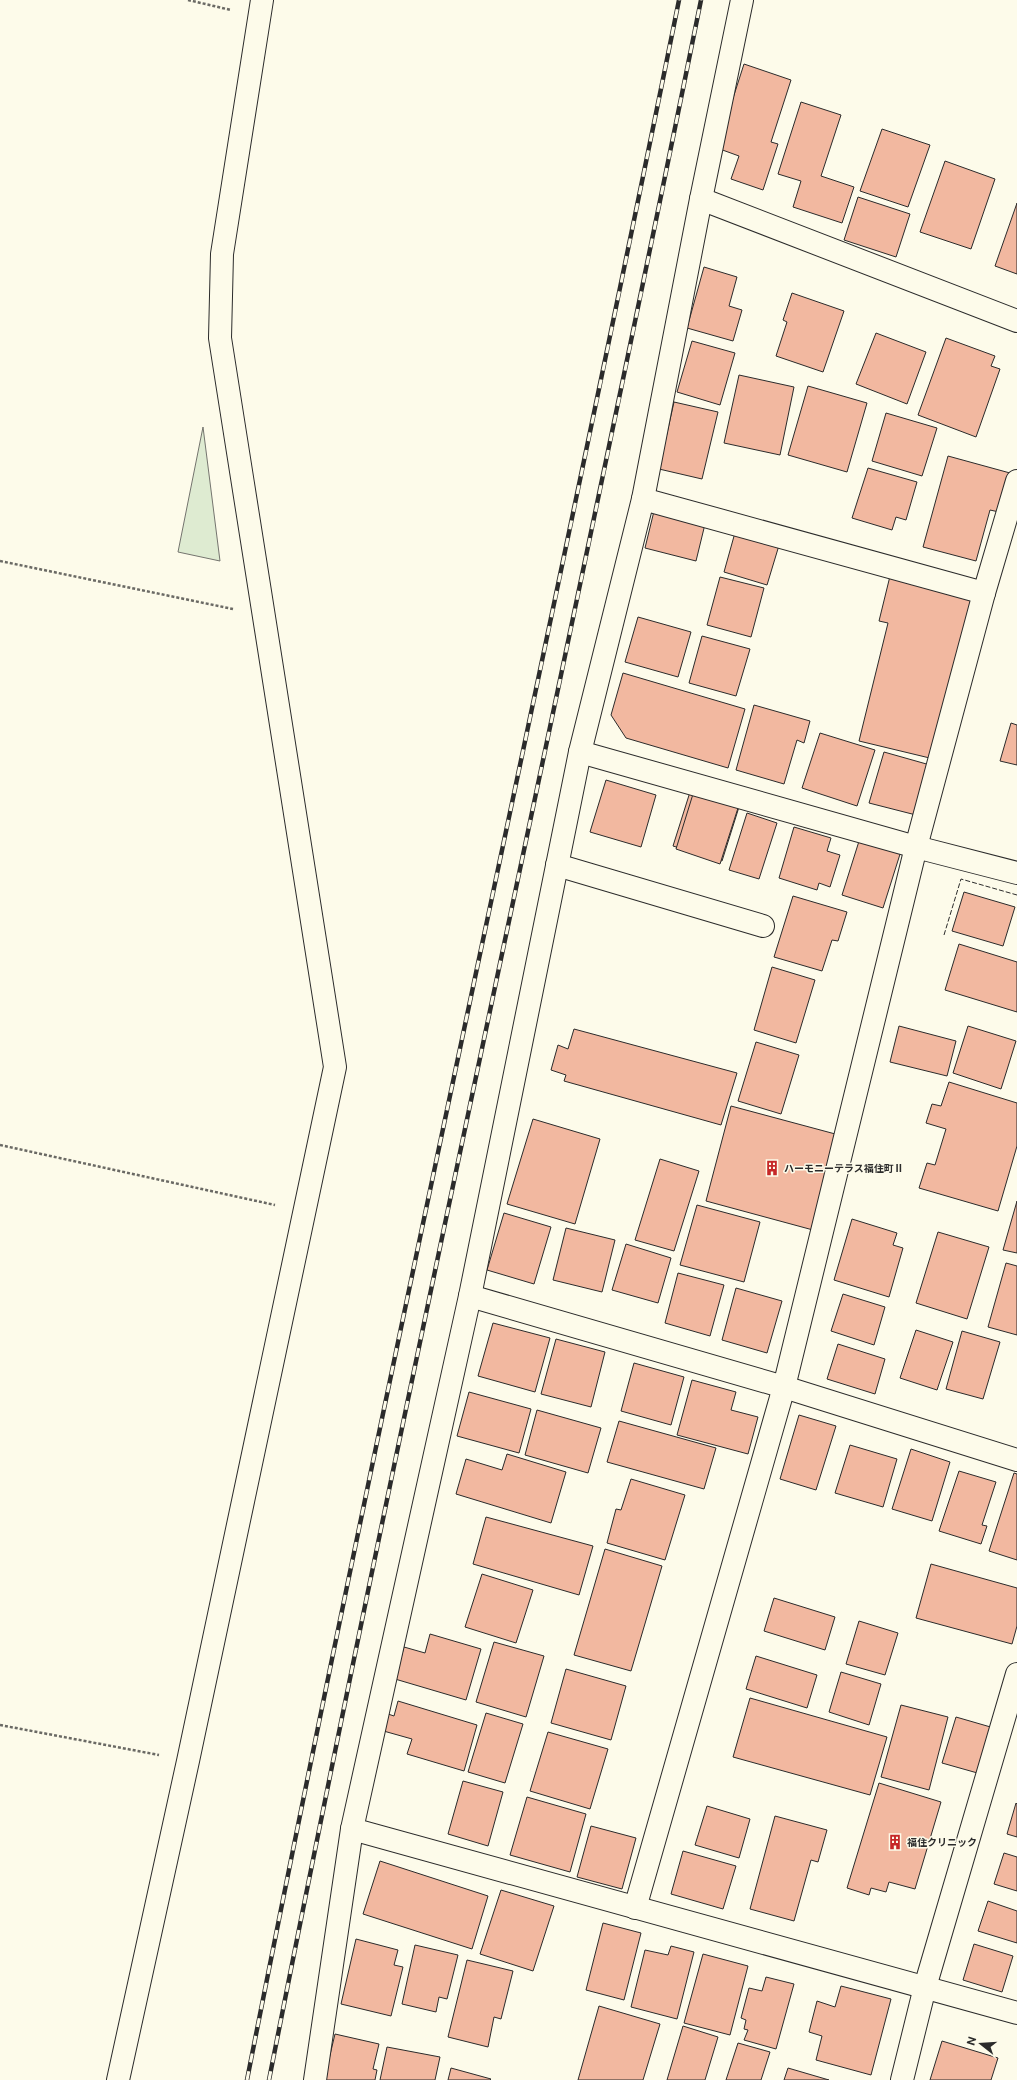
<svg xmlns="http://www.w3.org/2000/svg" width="1017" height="2080" viewBox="0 0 1017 2080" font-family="'Public Sans','Noto Sans JP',sans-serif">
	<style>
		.green { fill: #deebd1; stroke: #74746e }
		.building { fill: #f2b8a0; stroke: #2b2b2b }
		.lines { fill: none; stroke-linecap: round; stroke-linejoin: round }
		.minor-casing { stroke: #2b2b2b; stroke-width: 24 }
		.path { stroke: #6a6964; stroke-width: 2.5; stroke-dasharray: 3 2; stroke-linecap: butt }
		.minor { stroke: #fdfbea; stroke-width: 22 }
		.rail-casing { stroke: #2b2b2b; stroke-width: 4.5 }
		.rail { stroke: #fdfbea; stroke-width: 3; stroke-dasharray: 9; stroke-linecap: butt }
		.fence { stroke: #2b2b2b; stroke-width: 1; stroke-dasharray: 5 2; stroke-linecap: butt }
		.labels { text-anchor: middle; stroke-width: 3; stroke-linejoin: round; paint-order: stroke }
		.poi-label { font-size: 10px; font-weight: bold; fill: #2b2b2b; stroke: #fdfbea; text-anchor: start }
	</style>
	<rect width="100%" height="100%" fill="#fdfbea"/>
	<path class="green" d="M203,427L220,561L178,552Z"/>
	<g class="building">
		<path d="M744,64L791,80L771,142L778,144L763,190L731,179L739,156L717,148Z"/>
		<path d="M801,102L841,115L821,176L854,187L842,223L793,207L801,181L778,174Z"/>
		<path d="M882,129L930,145L908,207L860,191Z"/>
		<path d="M945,161L995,179L971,249L920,232Z"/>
		<path d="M858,197L910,214L896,257L844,240Z"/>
		<path d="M1017,203V274L995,266Z"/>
		<path d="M704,267L737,277L729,306L742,310L733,341L687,328Z"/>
		<path d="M792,293L844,311L823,372L776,356L787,322L783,320Z"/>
		<path d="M876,333L926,352L907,404L856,384Z"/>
		<path d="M946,338L995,356L991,366L1000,369L976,437L918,415Z"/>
		<path d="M692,341L735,353L720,405L677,392Z"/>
		<path d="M739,375L794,387L780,455L724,443Z"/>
		<path d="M808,386L867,403L847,472L788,455Z"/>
		<path d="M674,402L718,412L702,479L659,469Z"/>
		<path d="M886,413L937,428L922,476L872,461Z"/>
		<path d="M948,456L1010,473L999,512L990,510L976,561L923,547Z"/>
		<path d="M868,468L917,482L906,520L896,517L892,530L852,518Z"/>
		<path d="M655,507L706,520L696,561L645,548Z"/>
		<path d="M736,529L780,542L767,585L724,572Z"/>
		<path d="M891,572L979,593L938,760L859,741L888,623L879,621Z"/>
		<path d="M720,577L764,588L751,637L707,625Z"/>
		<path d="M638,617L691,632L678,677L625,662Z"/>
		<path d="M702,636L750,649L736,696L689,683Z"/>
		<path d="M623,673L745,709L728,768L626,738L611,715Z"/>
		<path d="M754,705L810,721L804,743L797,740L784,784L736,770Z"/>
		<path d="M1011,723L1017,725V765L1000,761Z"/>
		<path d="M820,733L875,750L857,806L802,788Z"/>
		<path d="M884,752L930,765L916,815L869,803Z"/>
		<path d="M606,780L656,795L641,847L590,832Z"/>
		<path d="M690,792L739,807L722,861L673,846Z"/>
		<path d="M693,794L738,808L720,864L676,849Z"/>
		<path d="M747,813L777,823L759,879L729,870Z"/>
		<path d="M794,827L831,838L827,851L840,855L830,887L819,883L817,890L779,878Z"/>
		<path d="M860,838L901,851L883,908L842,895Z"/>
		<path d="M964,892L1015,907L1003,946L952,931Z"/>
		<path d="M793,896L847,912L838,941L832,940L822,971L774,957Z"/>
		<path d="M959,944L1017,962V1012L945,990Z"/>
		<path d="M772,967L815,980L796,1043L754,1030Z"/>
		<path d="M899,1026L956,1041L947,1076L890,1062Z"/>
		<path d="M968,1026L1016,1041L1001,1089L953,1073Z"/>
		<path d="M574,1029L737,1073L721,1125L564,1081L566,1075L551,1070L558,1045L568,1049Z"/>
		<path d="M756,1042L799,1055L781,1114L738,1101Z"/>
		<path d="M949,1082L1017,1103V1146L998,1211L919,1188L927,1163L935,1165L946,1129L926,1123L932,1104L941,1106Z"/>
		<path d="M731,1106L839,1135L813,1230L706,1201Z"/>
		<path d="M533,1119L600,1139L575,1224L507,1204Z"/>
		<path d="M660,1159L699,1171L674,1251L635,1240Z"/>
		<path d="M1017,1201V1253L1003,1250Z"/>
		<path d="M697,1205L760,1222L744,1282L680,1265Z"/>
		<path d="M504,1213L551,1227L534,1284L487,1270Z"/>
		<path d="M852,1219L897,1233L893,1245L903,1248L889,1297L834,1280Z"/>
		<path d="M566,1228L615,1240L602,1292L553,1280Z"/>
		<path d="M938,1232L989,1247L967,1319L916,1303Z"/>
		<path d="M626,1244L671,1258L658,1303L612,1290Z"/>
		<path d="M1006,1263L1017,1266V1335L988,1327Z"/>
		<path d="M678,1273L724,1285L710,1336L665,1323Z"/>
		<path d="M736,1288L782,1301L767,1353L722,1340Z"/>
		<path d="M843,1294L885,1307L874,1345L831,1331Z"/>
		<path d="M493,1323L550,1338L535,1392L478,1376Z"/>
		<path d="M916,1330L953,1342L937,1390L900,1378Z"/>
		<path d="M962,1331L1000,1342L983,1399L946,1389Z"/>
		<path d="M556,1339L605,1352L591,1407L541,1394Z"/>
		<path d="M838,1344L885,1359L875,1394L827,1379Z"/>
		<path d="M634,1363L684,1377L671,1425L621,1411Z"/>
		<path d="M692,1380L736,1392L731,1410L758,1417L748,1454L677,1435Z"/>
		<path d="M469,1392L531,1409L519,1453L457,1436Z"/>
		<path d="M537,1410L601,1428L588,1473L525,1455Z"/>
		<path d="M799,1415L836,1426L816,1490L780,1479Z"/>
		<path d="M619,1421L716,1448L704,1489L607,1462Z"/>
		<path d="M850,1445L897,1459L883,1507L835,1493Z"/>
		<path d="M911,1449L950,1462L932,1521L892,1509Z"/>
		<path d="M507,1454L566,1472L551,1523L456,1494L466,1459L502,1470Z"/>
		<path d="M959,1471L996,1482L982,1525L987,1526L981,1544L939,1531Z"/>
		<path d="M1014,1473L1017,1474V1560L989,1551Z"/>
		<path d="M631,1479L685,1495L665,1560L607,1543L616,1509L621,1510Z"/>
		<path d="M486,1517L593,1546L579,1595L473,1564Z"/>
		<path d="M605,1549L662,1566L631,1671L574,1655Z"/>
		<path d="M931,1564L1017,1588V1626L1012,1644L916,1618Z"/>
		<path d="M482,1574L533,1590L516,1643L465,1627Z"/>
		<path d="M774,1598L835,1617L825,1650L764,1631Z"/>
		<path d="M859,1621L898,1633L885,1675L846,1664Z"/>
		<path d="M430,1634L481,1649L466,1700L395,1679L404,1647L425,1653Z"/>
		<path d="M494,1642L544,1656L526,1717L476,1702Z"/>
		<path d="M756,1656L817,1675L807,1708L746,1689Z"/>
		<path d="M566,1669L626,1686L611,1740L551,1723Z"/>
		<path d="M841,1672L881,1684L869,1725L829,1712Z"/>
		<path d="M750,1698L887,1737L870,1795L733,1757Z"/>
		<path d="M398,1701L477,1725L464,1771L407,1754L412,1739L380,1730L385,1713L394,1716Z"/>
		<path d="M901,1705L948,1717L929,1790L881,1777Z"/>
		<path d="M486,1713L523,1724L505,1783L468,1772Z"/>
		<path d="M956,1717L994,1728L981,1774L942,1763Z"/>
		<path d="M548,1732L608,1749L590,1809L530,1791Z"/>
		<path d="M463,1781L503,1792L488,1846L448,1834Z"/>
		<path d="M879,1783L941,1802L915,1889L889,1882L886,1892L871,1888L869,1895L847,1888Z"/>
		<path d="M527,1797L586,1814L570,1872L510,1855Z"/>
		<path d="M1016,1803L1017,1804V1837L1007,1834Z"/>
		<path d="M707,1806L750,1819L739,1858L695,1845Z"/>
		<path d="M775,1816L827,1830L818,1862L811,1860L794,1921L750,1909Z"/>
		<path d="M591,1826L636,1838L622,1889L577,1877Z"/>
		<path d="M683,1851L736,1866L723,1909L671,1894Z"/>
		<path d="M1004,1853L1017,1857V1891L994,1884Z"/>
		<path d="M380,1861L488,1896L472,1949L363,1914Z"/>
		<path d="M501,1890L554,1906L533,1971L480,1954Z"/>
		<path d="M988,1901L1017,1911V1943L978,1931Z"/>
		<path d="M603,1923L641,1933L624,2000L586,1990Z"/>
		<path d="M356,1939L398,1950L394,1965L403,1967L391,2016L341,2004Z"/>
		<path d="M974,1944L1013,1956L1002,1992L963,1980Z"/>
		<path d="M415,1945L458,1955L447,1999L439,1997L436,2012L402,2004Z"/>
		<path d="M671,1946L694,1952L677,2019L631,2007L645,1950L668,1955Z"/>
		<path d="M703,1954L748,1966L730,2035L684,2023Z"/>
		<path d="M467,1960L513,1971L501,2019L494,2017L488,2047L448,2037Z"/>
		<path d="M766,1977L794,1984L776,2049L744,2040L748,2030L744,2029L746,2020L741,2018L749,1988L762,1991Z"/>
		<path d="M841,1986L891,1999L871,2075L816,2060L822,2036L809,2032L817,2001L835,2007Z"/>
		<path d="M599,2006L660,2024L643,2080H578Z"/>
		<path d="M683,2026L718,2037L705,2080H667Z"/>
		<path d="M335,2034L379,2044L373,2069L377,2070L375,2080H324Z"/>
		<path d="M942,2041L998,2058L991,2080H930Z"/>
		<path d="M738,2043L770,2052L761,2080H726Z"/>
		<path d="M387,2047L440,2057L435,2080H380Z"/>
		<path d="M451,2068L491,2079L490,2080H448Z"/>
		<path d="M788,2068L829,2080H784Z"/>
	</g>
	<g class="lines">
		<g class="minor-casing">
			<g id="minor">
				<path d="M701,199L1017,321"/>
				<path d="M643,499L984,593"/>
				<path d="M580,752L916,847L1017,873"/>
				<path d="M557,865L763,926"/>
				<path d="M470,1296L784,1387L1017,1460"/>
				<path d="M352,1829L1017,2013"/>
				<path d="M635,1908L784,1387L916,847L984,593L1017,481"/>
				<path d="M118,2080L188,1761L335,1067L220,338L222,254L262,0"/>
				<path d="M315,2080L352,1829L470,1296L580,752L643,499L701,199L742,0"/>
				<path d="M902,2080L925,1987L1017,1674"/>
			</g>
		</g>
		<g class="path">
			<path d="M188,0L231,10"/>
			<path d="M0,561L233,609"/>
			<path d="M0,1145L275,1205"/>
			<path d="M0,1725L159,1755"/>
		</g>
		<use href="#minor" class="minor"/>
		<g class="rail-casing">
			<g id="rail">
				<path d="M247,2080C384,1385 539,694 679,0"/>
				<path d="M269,2080C406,1385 561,694 701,0"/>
			</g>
		</g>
		<use href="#rail" class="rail"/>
		<path class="fence" d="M944,935L961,879L1017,895"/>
	</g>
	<defs>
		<g id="building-bare" transform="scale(1.2)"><path d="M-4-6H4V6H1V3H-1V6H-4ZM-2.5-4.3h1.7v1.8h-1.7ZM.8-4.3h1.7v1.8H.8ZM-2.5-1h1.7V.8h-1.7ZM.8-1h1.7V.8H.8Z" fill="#c62828" stroke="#fdfbea" stroke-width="2.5" paint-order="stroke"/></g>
	</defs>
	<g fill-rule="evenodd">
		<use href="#building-bare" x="772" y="1168"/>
		<use href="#building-bare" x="895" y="1842"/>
	</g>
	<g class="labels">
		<g class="poi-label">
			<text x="784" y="1172">ハーモニーテラス福住町Ⅱ</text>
			<text x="907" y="1846">福住クリニック</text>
		</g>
	</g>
	<g transform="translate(981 2044) rotate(287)" stroke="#fdfbea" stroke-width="3" paint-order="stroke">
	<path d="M0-3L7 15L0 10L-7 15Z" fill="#2b2b2b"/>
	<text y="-6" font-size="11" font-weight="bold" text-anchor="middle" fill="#2b2b2b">N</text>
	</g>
</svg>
